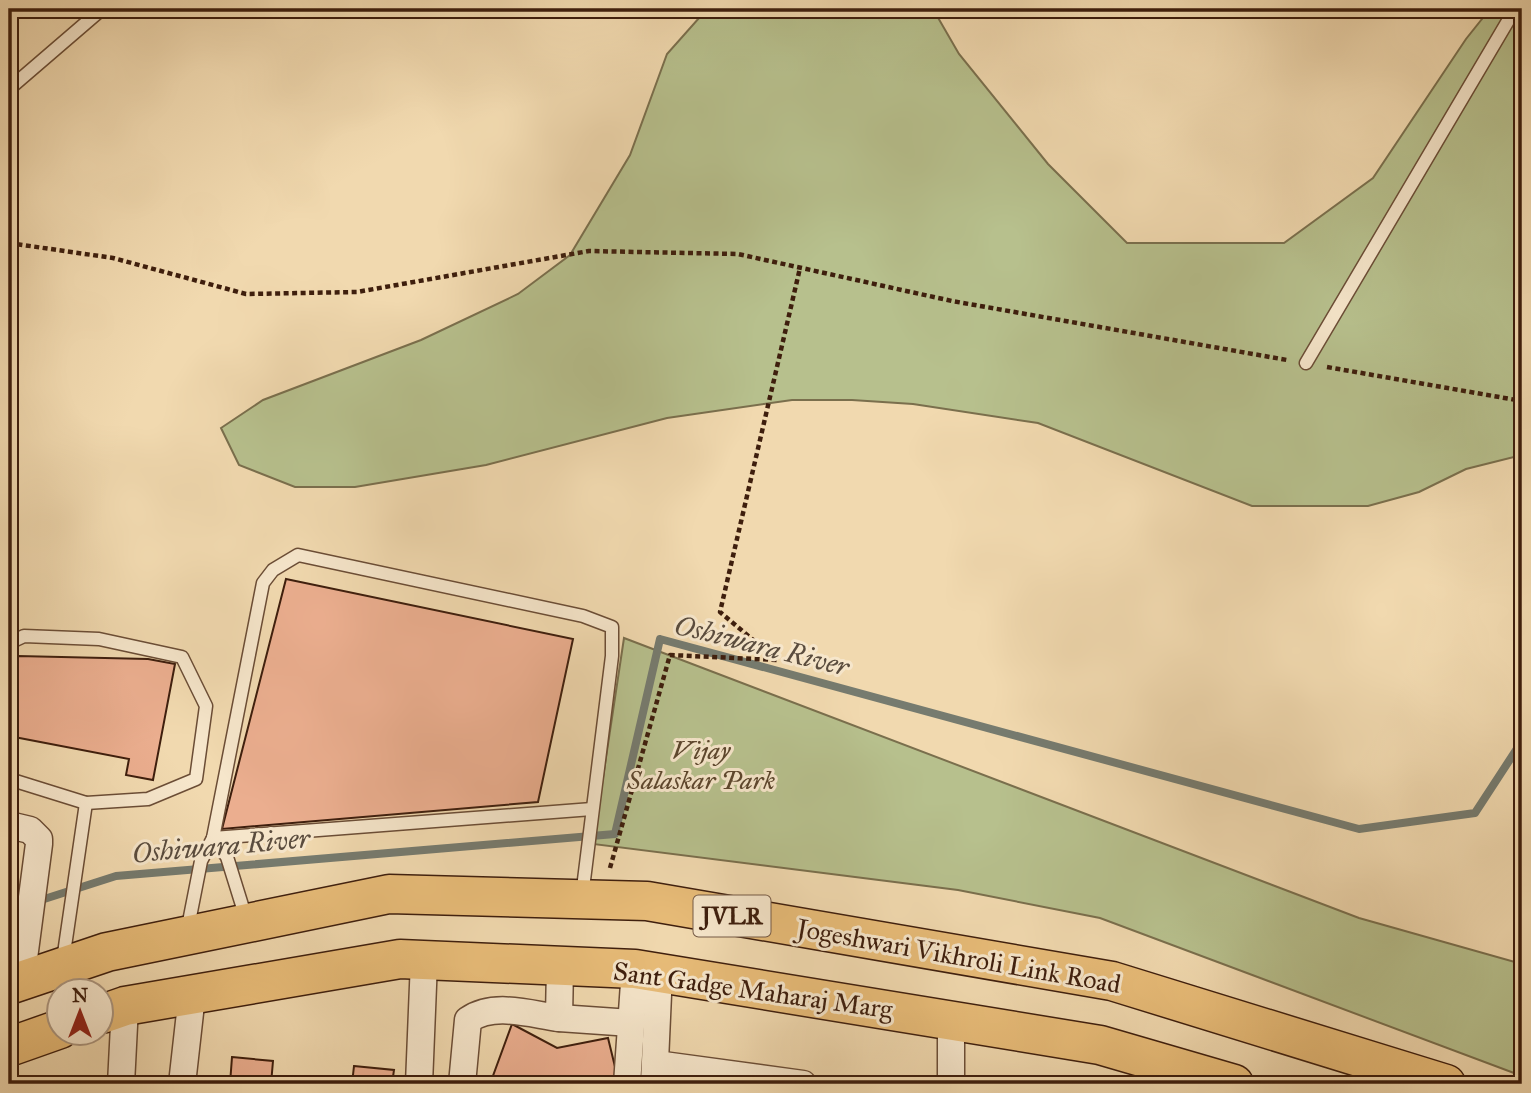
<svg xmlns="http://www.w3.org/2000/svg" width="1531" height="1093" viewBox="0 0 1531 1093" font-family="'IM FELL Great Primer',serif">
	<style>
		.green { fill: #b7c08d; stroke: #7a6f4d; stroke-width: 2 }
		.lines { fill: none; stroke-linecap: round; stroke-linejoin: round }
		.stream { stroke: #767b6f; stroke-width: 8 }
		.building { fill: #ebae8f; stroke: #3e1e0d; stroke-width: 2 }
		.lane-casing { stroke: #6b4d36; stroke-width: 15 }
		.street-casing { stroke: #6b4d36; stroke-width: 29 }
		.primary-casing { stroke: #3e1e0d; stroke-width: 41 }
		.path { stroke: #3e1e0d; stroke-width: 4.5; stroke-dasharray: 5 3.5; stroke-linecap: butt }
		.lane { stroke: #f6e6cb; stroke-width: 12 }
		.street { stroke: #f6e6cb; stroke-width: 26 }
		.primary { stroke: #e8bc78; stroke-width: 38 }
		.labels { text-anchor: middle; stroke-width: 6; stroke-linejoin: round; paint-order: stroke }
		.shield { fill: #f6e6cb; stroke: #755a46; stroke-width: 2 }
		.shield-label { font-size: 24px; font-weight: bold; fill: #3e1e0d }
		.park-label { font-size: 26px; font-style: italic; fill: #5c462d; stroke: #f6e6cb }
		.street-label { font-size: 26px; fill: #3e1e0d; stroke: #f6e6cb }
		.water-label { font-size: 28px; font-style: italic; fill: #5a4c3e; stroke: #f6e6cb }
	</style>
	<rect width="100%" height="100%" fill="#f1d9af"/>
	<filter id="stains"><feTurbulence type="fractalNoise" baseFrequency=".00286" numOctaves="4"/><feColorMatrix values="0 0 0 0 .2 0 0 0 0 .09 0 0 0 0 .02 0 0 0 .5 -.17"/></filter>
	<radialGradient id="worn" r=".72"><stop offset=".6" stop-color="#630" stop-opacity="0"/><stop offset="1" stop-color="#630" stop-opacity=".3"/></radialGradient>
	<g class="green">
		<path d="M707,9H933L959,54L1048,164L1127,243H1284L1373,178L1466,39L1490,9H1522V455L1466,469L1419,492L1368,506H1252L1038,423L913,404L852,400H792L667,418L486,465L355,487H295L239,465L221,428L263,400L421,340L518,294L570,255L630,155L667,54Z"/>
		<path d="M624,638L1359,918L1522,964V1076L1100,918L958,890L593,844Z"/>
	</g>
	<g class="lines">
		<g class="stream">
			<path d="M38,901L116,876L615,834L660,639L1359,829L1475,813L1522,741"/>
			<path d="M9,910L25,905"/>
		</g>
	</g>
	<g class="building">
		<path d="M286,579L573,639L538,802L222,829Z"/>
		<path d="M18,656L148,659L175,664L153,780L126,775L129,759L9,736V739V677Z"/>
		<path d="M512,1024L557,1048L608,1038L617,1075L609,1084H490Z"/>
		<path d="M232,1057L273,1061L271,1084H230Z"/>
		<path d="M354,1066L394,1070L392,1084H352Z"/>
	</g>
	<g class="lines">
		<g class="lane-casing">
			<g id="lane">
				<path d="M9,89L102,9"/>
				<path d="M1306,363L1515,9"/>
				<path d="M9,643L24,636L99,639L182,657L206,706L196,779L148,799L86,803L9,779"/>
				<path d="M213,838L592,809"/>
				<path d="M213,838L227,857L246,918"/>
				<path d="M187,932L201,861L213,838L263,583L273,570L298,555L583,616L612,627V656L582,896"/>
				<path d="M63,960L86,803"/>
			</g>
		</g>
		<g class="street-casing">
			<g id="street">
				<path d="M9,825L30,830L39,839V844L21,981"/>
				<path d="M559,1018L631,1023"/>
				<path d="M656,1064L803,1084"/>
				<path d="M121,1084L125,1006"/>
				<path d="M182,1084L192,995"/>
				<path d="M419,1084L424,961"/>
				<path d="M462,1084L468,1020C494,1002 529,1014 559,1018L560,966"/>
				<path d="M627,1084L635,969"/>
				<path d="M654,1084L659,972"/>
				<path d="M951,1084V1020"/>
			</g>
		</g>
		<g class="primary-casing">
			<g id="primary">
				<path d="M9,985L107,952L389,894L647,901L1112,981L1446,1084"/>
				<path d="M102,1014L125,1006L400,959L635,969L1100,1045L1234,1084"/>
				<path d="M9,1047L60,1029"/>
			</g>
		</g>
		<g class="path">
			<path d="M9,243L113,258L246,294L357,292L589,251L738,254L952,301L1287,360"/>
			<path d="M1327,367L1522,401"/>
			<path d="M610,868L670,655L777,660L720,612L800,268"/>
		</g>
		<use href="#lane" class="lane"/>
		<use href="#street" class="street"/>
		<use href="#primary" class="primary"/>
	</g>
	<g class="labels">
		<rect class="shield" x="693.5" y="895.5" width="77" height="41" rx="5"/>
		<g class="shield-label">
			<text x="732" y="924">JVLR</text>
		</g>
		<g class="park-label">
			<text x="701" y="759">Vijay<tspan x="701" dy="30">Salaskar Park</tspan></text>
		</g>
		<g class="street-label">
			<text transform="translate(959 956) rotate(10)" y="9">Jogeshwari Vikhroli Link Road</text>
			<text transform="translate(753 990) rotate(8)" y="9">Sant Gadge Maharaj Marg</text>
		</g>
		<g class="water-label">
			<text transform="translate(762 645) rotate(14)" y="10">Oshiwara River</text>
			<text transform="translate(221 845) rotate(-5)" y="10">Oshiwara River</text>
		</g>
	</g>
	<rect width="1531" height="1093" fill="none" stroke="#f1d9af" stroke-width="35"/>
	<rect x="10" y="10" width="1510" height="1072" fill="none" stroke="#3e1e0d" stroke-width="3.5"/>
	<rect x="18" y="18" width="1496" height="1058" fill="none" stroke="#3e1e0d" stroke-width="2"/>
	<g transform="translate(80 1012)"><circle r="33" fill="#f6e6cb" stroke="#ac967f" stroke-width="2"/>
	<path d="M0-5L12 26L0 18L-12 26Z" fill="#8f2418"/>
	<text y="-10" font-size="19" font-weight="bold" text-anchor="middle" fill="#3e1e0d">N</text>
	</g>
	<rect width="100%" height="100%" filter="url(#stains)"/>
	<rect width="100%" height="100%" fill="url(#worn)"/>
</svg>
